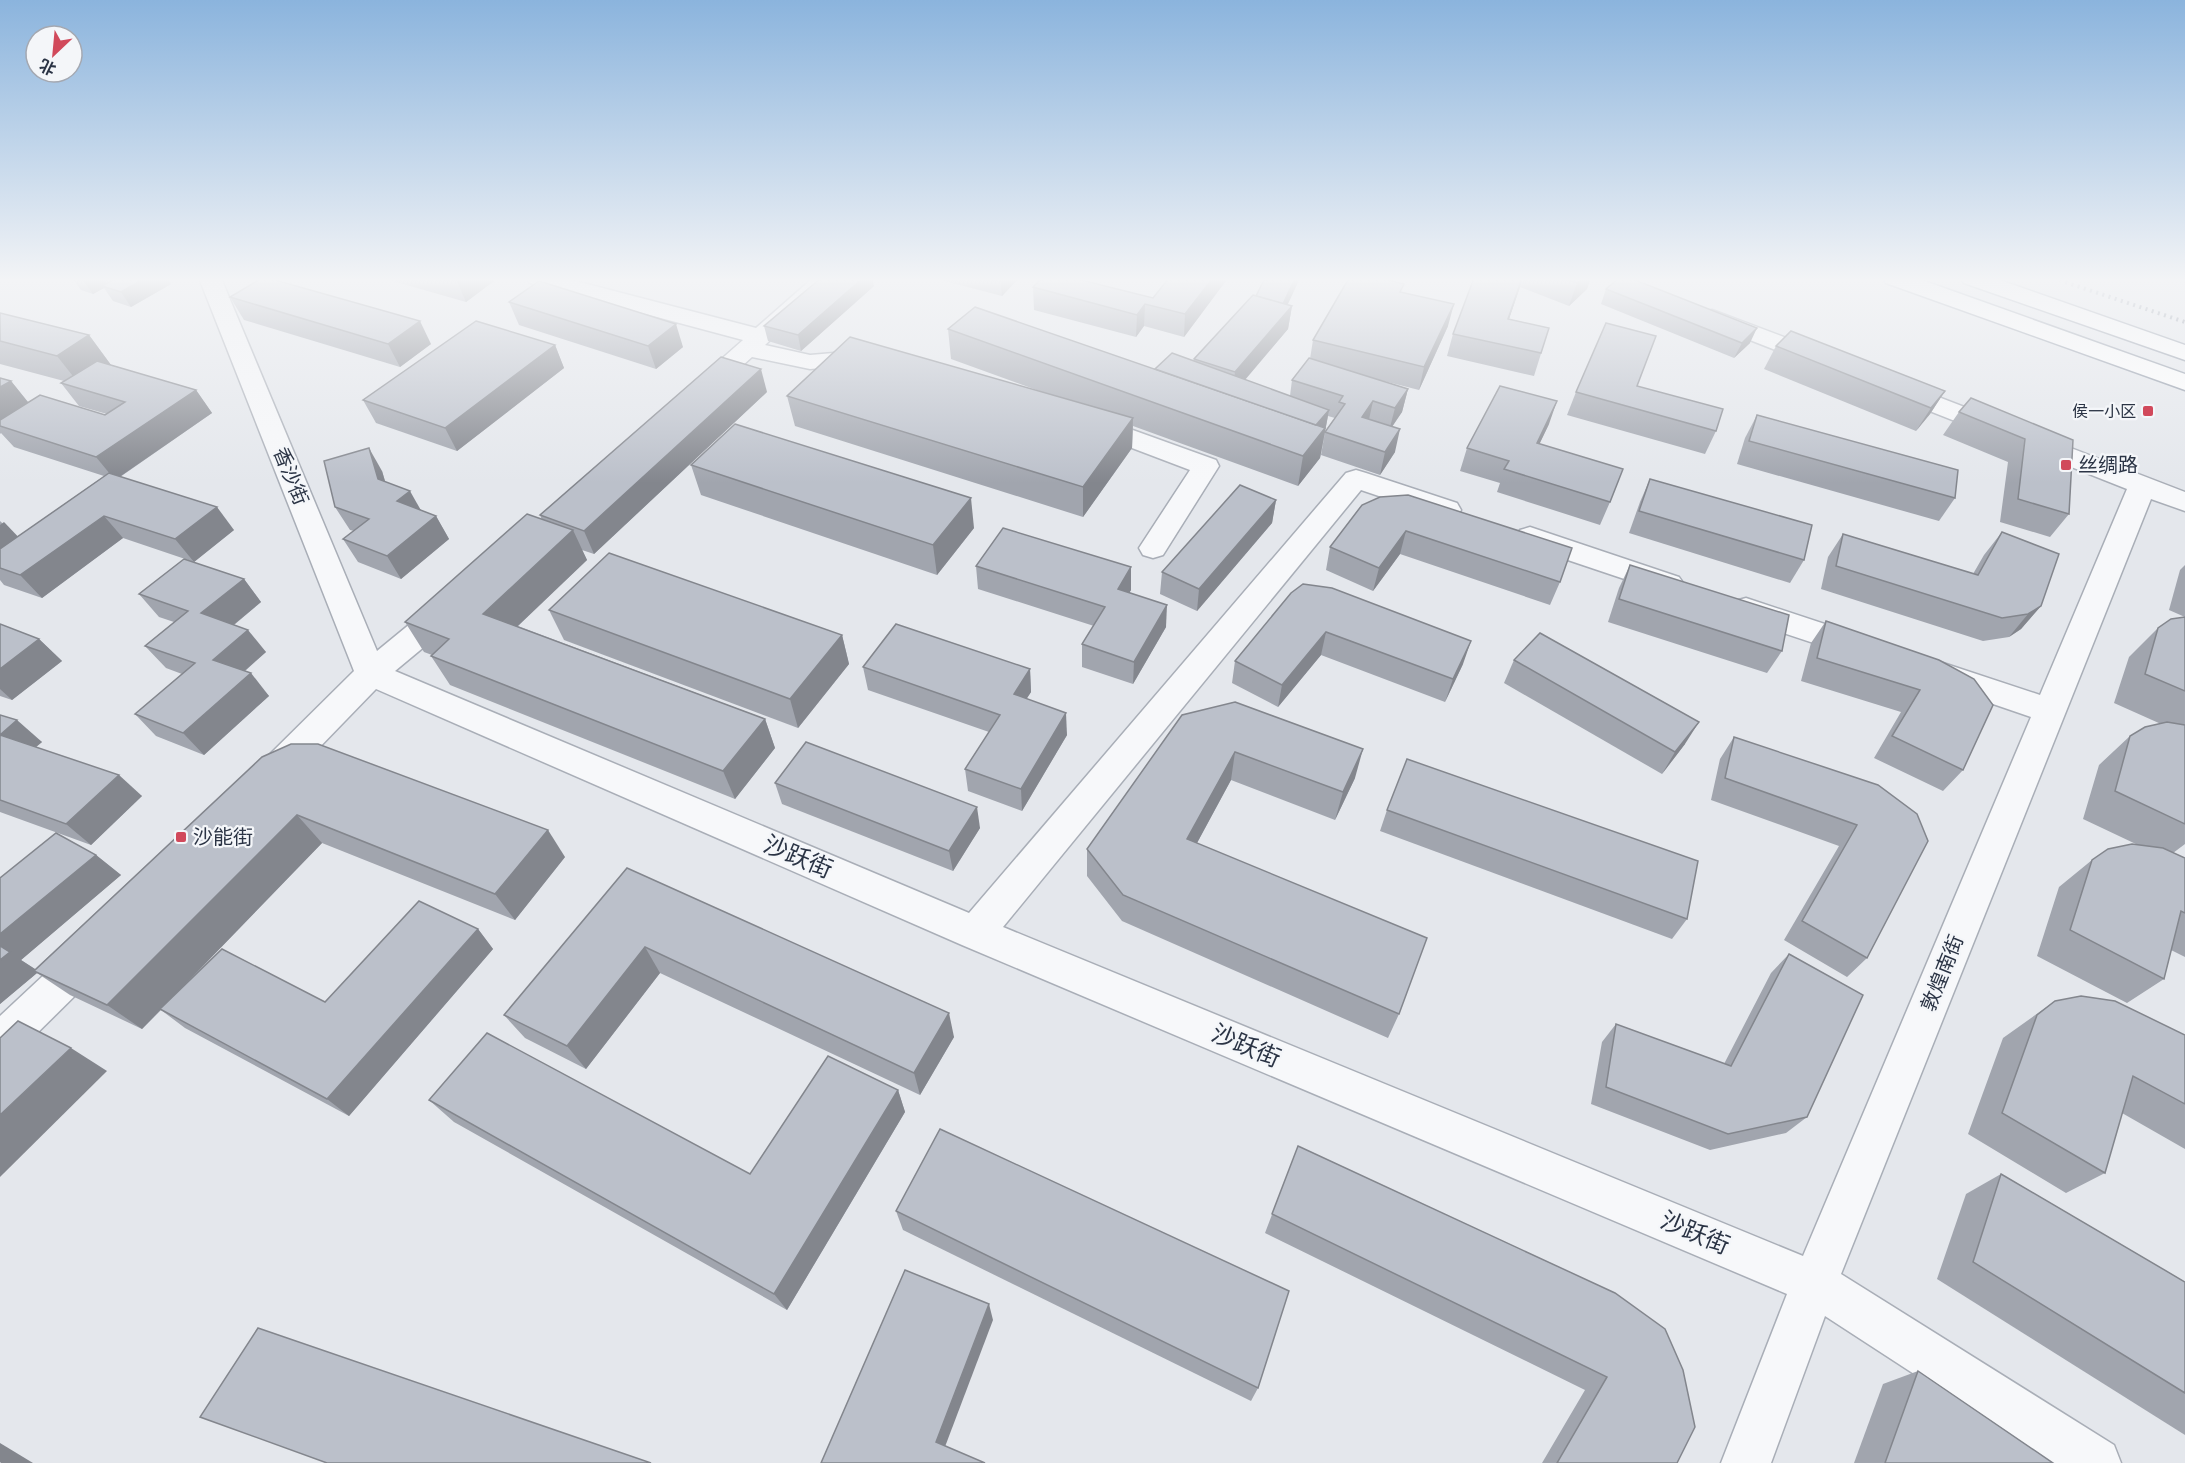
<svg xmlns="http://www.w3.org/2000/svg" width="2185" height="1463" viewBox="0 0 2185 1463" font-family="Montserrat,'Noto Sans SC',sans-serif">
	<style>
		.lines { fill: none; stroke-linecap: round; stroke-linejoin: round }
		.street-casing { stroke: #a9aeb7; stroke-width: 3 }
		.highway-casing { stroke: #8b94a3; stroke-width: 3 }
		.street { fill: #f7f8fa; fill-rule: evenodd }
		.highway { fill: #fff; fill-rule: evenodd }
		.rail { stroke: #7d8696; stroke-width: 4; stroke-dasharray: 2 4.5; stroke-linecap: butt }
		.wall { fill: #a1a5ae }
		.shaded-wall { fill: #83868d }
		.building { fill: #bbc0ca; stroke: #83868d; stroke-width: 1.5 }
		.poi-dot { fill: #d1495b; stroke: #f4f6f9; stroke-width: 2 }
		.labels { text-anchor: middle; stroke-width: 4.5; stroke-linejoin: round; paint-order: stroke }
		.far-poi-label { font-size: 16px; fill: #2b3445; stroke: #f4f6f9; text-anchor: end }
		.poi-label { font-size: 20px; fill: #2b3445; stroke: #f4f6f9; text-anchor: start }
		.street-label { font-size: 20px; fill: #2b3445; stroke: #f4f6f9 }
		.near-street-label { font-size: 24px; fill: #2b3445; stroke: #f4f6f9 }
	</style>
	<rect width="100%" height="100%" fill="#e4e7ec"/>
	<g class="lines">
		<g class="street-casing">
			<g id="street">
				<path d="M199,278H221L377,651L438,601L449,598L460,601L464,609L460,617L395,671L969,913L1346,473L1356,470L1366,473L1457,503L1461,510L1457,517L1447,519L1361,490L1003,927L1803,1256L2031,717L1926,681L1921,673L1926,665L1937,661L2040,695L2127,489L1884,393L1880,388L1884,383L1893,380L1902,383L2185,492V511L2151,499L1841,1274L2114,1445L2121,1463H2051L1825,1316L1771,1463H1721L1787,1294L962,945L376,689L282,786L270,790L258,786L253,776L258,766L354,671Z"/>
				<path d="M527,278H564L756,328L813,278H837L765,345L810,355L869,350L878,352L881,357L878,362L869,364L810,369L752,357L710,395L701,398L692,395L688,390L692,385L743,340L530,283Z"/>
				<path d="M1712,310L1829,354L1832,359L1829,364L1820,366L1811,364L1704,322L1700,317L1704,312Z"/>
				<path d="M1091,415L1216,460L1219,466L1163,555L1153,558L1143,555L1139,548L1190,470L1082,429L1078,423L1082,417Z"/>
				<path d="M1530,527L1679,577L1684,584L1679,591L1669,594L1520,544L1516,537L1520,530Z"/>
				<path d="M1746,598L1870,639L1875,647L1870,655L1859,658L1735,617L1731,609L1735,601Z"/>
				<path d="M89,940L102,945L108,957L102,969L14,1056L0,1062V1016L76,945Z"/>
			</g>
		</g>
		<g class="highway-casing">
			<g id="highway">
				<path d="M1883,278H1916L2185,374V390L1886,283Z"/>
				<path d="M1961,278H1994L2185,345V360L1964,283Z"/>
			</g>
		</g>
		<use href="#street" class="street"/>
		<use href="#highway" class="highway"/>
		<path class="rail" d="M2053,278L2185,322"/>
	</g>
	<g class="wall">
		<path d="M72,278H167L171,284L131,307L113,301L104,288L93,294L81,290Z"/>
		<path d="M382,278H493L494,281L466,302Z"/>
		<path d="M933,278H1016L1017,280L1002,296Z"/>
		<path d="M1169,278H1228L1184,337L1144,326L1136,337L1034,310L1033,287L1153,298Z"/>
		<path d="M1265,278H1300L1287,305L1292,306L1288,329L1245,380L1290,396L1292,380L1310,359L1313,340L1402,292L1448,326L1419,390L1372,378L1408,389L1402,412L1392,427L1395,452L1380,475L1321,455L1325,432L1335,418L1328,416L1320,458L1298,486L1133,426L1132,448L1083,517L795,426L787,396L1042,392L951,359L948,329L1155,369L1194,361V359L1256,296Z"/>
		<path d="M1474,278H1591L1587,289L1569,306L1520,287L1509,319L1549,328L1534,376L1447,356L1453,334Z"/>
		<path d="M874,286L801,351L768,341L764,326Z"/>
		<path d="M1606,289L1750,343L1734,358L1601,304Z"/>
		<path d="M230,297L431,344L400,367L244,320Z"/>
		<path d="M509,302L683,347L656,369L519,325Z"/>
		<path d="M0,313L89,335L111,365L196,390L212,413L120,477L234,530L194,562L123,538L42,598L4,585L0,580V521L17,537L104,476L14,447L1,433L0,434V378L11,381L28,402L105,415L107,414L79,406L61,383L64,381L0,364Z"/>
		<path d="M555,345L564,368L457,451L376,423L363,400Z"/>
		<path d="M1776,346L1945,391L1930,414L1916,431L1764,369Z"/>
		<path d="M1637,386L1716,431L1705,454L1567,415L1576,392Z"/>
		<path d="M767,392L594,554L582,550L587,560L518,626L765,719L775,748L735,799L450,685L431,656L432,655L424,652L405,622L542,520L540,515Z"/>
		<path d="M1959,412L2073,440L2069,514L2050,537L2000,522L2008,462L1943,435Z"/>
		<path d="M1757,415L1955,498L1939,521L1737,464L1745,438Z"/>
		<path d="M1549,424L1539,444L1610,502L1600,525L1497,492L1500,483L1460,471L1467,448Z"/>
		<path d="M691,465L974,528L937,575L701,495Z"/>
		<path d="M382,471L385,481L421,510L436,516L449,539L401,579L358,562L343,539L354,531L350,530L335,507Z"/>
		<path d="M1650,479L1804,560L1790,583L1629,533L1640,502Z"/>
		<path d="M1276,500L1272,523L1197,611L1160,594L1162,572Z"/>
		<path d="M1362,505L1560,582L1550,605L1400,554L1373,591L1326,570L1330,547Z"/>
		<path d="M2002,532L2041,606L2021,629L2009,637L1983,641L1821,589L1828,557L1843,534L1973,574L1984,555Z"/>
		<path d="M1630,565L1782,651L1767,673L1608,622L1619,588Z"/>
		<path d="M2185,565V617L2169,610L2180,570Z"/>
		<path d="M976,566L1131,590L1129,593L1166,627L1133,684L1082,667V644L1094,626L978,589Z"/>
		<path d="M244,579L261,602L234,625L266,652L245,671L269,696L204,755L156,736L135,714L182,674L166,668L145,646L174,622L159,617L139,594Z"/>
		<path d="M1303,584L1463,664L1445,702L1321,655L1278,707L1232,683L1235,661Z"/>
		<path d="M549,610L842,635L849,664L798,728L564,640Z"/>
		<path d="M2185,617V844L2173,853L2185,858V957L2171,950L2164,979L2127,1003L2037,956L2059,887L2092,860L2138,845L2083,819L2099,765L2130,736L2161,724L2114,703L2129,657L2158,628Z"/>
		<path d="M1826,621L1939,660L1963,770L1943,791L1874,758L1901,712L1801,681L1811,643Z"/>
		<path d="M0,624L39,639L62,661L12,700L0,696Z"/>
		<path d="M1514,660L1685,744L1662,774L1504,683Z"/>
		<path d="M863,667L1030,669L1031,692L1026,699L1067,735L1022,811L968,791L965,769L989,732L868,690Z"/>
		<path d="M0,715L42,742L36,747L142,796L91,845L0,812Z"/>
		<path d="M1182,715L1355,778L1335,820L1231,780L1197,843L1399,1014L1388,1038L1122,921L1087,876V849Z"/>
		<path d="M1734,737L1917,814L1867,958L1847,977L1784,940L1839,846L1711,800L1720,759Z"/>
		<path d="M262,757L565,857L515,920L322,843L171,999L325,1002L478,929L493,949L349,1116L185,1028L161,1010L142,1029L70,995L37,973L0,1004V878L96,855L121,875L21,960L35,969Z"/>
		<path d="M775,783L980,828L953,871L782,804Z"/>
		<path d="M1387,810L1687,919L1672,939L1380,831Z"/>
		<path d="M627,868L954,1037L920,1095L660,973L586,1069L525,1038L504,1015Z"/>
		<path d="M1789,954L1807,1117L1786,1133L1710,1150L1591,1104L1602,1042L1616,1024L1724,1064L1771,973Z"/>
		<path d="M2055,1001L2185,1035V1149L2122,1113L2105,1173L2066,1193L1968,1134L2003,1038Z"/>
		<path d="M898,1090L905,1112L787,1310L454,1122L429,1100L750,1174Z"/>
		<path d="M1298,1146L1615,1293L1677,1463H1542L1585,1390L1265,1233Z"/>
		<path d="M2001,1174L2185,1282V1435L1937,1279L1966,1194Z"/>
		<path d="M896,1211L1258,1388L1251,1401L903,1230Z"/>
		<path d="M1918,1371L2053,1463H1854L1883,1384Z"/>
	</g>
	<g class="shaded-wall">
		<path d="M84,278H102L108,286H102L104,288L93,294L82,279Z"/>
		<path d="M145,278H167L171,284L131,307L121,292Z"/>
		<path d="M457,278H493L494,281L466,302L456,279Z"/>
		<path d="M863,278H872L874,286L801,351L798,335Z"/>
		<path d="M1000,278H1016L1017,280L1002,296Z"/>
		<path d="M1213,278H1228L1184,337L1185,314Z"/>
		<path d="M1295,278H1300L1281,319L1292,306L1288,329L1232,395L1235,372L1283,305Z"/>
		<path d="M1522,278L1520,287L1501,342L1508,319Z"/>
		<path d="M1583,278H1591L1587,289L1569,306L1577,283Z"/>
		<path d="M1145,304L1144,326L1136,337L1137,315Z"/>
		<path d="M1454,304L1448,326L1419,390L1424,367Z"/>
		<path d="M420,321L431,344L400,367L388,344Z"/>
		<path d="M676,324L683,347L656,369L648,346Z"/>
		<path d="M1757,328L1750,343L1734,358L1742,343Z"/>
		<path d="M89,335L111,365L80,385L57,356Z"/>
		<path d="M555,345L564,368L457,451L445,428Z"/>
		<path d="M761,369L767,392L594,554L584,531Z"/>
		<path d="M11,381L35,411L0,426V387Z"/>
		<path d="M1408,389L1402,412L1389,431L1395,408Z"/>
		<path d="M196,390L212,413L115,480L96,457Z"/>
		<path d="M1945,391L1930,414L1916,431L1931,408Z"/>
		<path d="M1373,401L1368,424L1362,417Z"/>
		<path d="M1557,401L1549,424L1529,466L1537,443Z"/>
		<path d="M1329,410L1320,458L1298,486L1303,456L1312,429Z"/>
		<path d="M1133,418L1132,448L1083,517V487Z"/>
		<path d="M1400,429L1395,452L1380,475L1385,452Z"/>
		<path d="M369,448L382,471L391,502L378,479Z"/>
		<path d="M410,491L423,514L397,501Z"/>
		<path d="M971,498L974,528L937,575L933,545Z"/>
		<path d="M1276,500L1272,523L1197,611L1199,589Z"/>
		<path d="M217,507L234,530L194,562L175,539Z"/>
		<path d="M104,516L123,538L42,598L20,575Z"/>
		<path d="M436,516L449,539L401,579L387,556Z"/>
		<path d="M4,522L26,545L0,563V525Z"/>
		<path d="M573,530L587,560L500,643L483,614Z"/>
		<path d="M1406,531L1400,554L1373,591L1379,568Z"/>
		<path d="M1131,567V590L1117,612L1118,589Z"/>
		<path d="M244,579L261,602L220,636L201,613Z"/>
		<path d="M1167,605L1166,627L1133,684L1134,662Z"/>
		<path d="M2041,606L2021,629L2009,637L2028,614Z"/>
		<path d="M248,630L266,652L232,682L213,660Z"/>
		<path d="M1326,632L1321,655L1278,707L1282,685Z"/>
		<path d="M842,635L849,664L798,728L790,699Z"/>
		<path d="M39,639L62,661L12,700L0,689V669Z"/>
		<path d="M1471,641L1463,664L1445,702L1453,679Z"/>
		<path d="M1030,669L1031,692L1015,717L1014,694Z"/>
		<path d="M251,673L269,696L204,755L183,733Z"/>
		<path d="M1066,713L1067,735L1022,811L1021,789Z"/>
		<path d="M765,719L775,748L735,799L723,771Z"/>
		<path d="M17,720L42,742L25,756L0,735Z"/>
		<path d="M1699,722L1685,744L1662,774L1675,752Z"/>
		<path d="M1363,749L1355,778L1335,820L1343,792Z"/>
		<path d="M1235,752L1231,780L1184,867L1187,839Z"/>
		<path d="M119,775L142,796L91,845L66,824Z"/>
		<path d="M977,807L980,828L953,871L949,851Z"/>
		<path d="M297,815L322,843L142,1029L107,1005Z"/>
		<path d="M548,830L565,857L515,920L495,894Z"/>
		<path d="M96,855L121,875L21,960L38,971H34L37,973L0,1004V934Z"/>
		<path d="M478,929L493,949L349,1116L327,1099Z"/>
		<path d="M645,947L660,973L586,1069L567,1046Z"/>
		<path d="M949,1013L954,1037L920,1095L914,1073Z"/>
		<path d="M71,1048L107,1071L0,1177V1115Z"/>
		<path d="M898,1090L905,1112L787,1310L774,1294Z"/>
		<path d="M989,1304L993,1320L943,1452L936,1442Z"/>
		<path d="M0,1443L33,1463H1L0,1462Z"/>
	</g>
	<g class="building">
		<path d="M116,278H145L121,292L102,286Z"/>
		<path d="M262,278H268L420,321L388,344L230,297Z"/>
		<path d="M821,278H863L798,335L764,326Z"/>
		<path d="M1042,278H1073L1153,298L1169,278H1213L1185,314L1145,304L1137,315L1033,287Z"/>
		<path d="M1265,278H1295L1283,304L1256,296Z"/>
		<path d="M1349,278H1379L1404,284L1400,292L1454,304L1424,367L1313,340Z"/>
		<path d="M1474,278H1522L1508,319L1549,328L1541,353L1453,334Z"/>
		<path d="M1562,278H1583L1577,283Z"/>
		<path d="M1619,278H1630L1757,328L1742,343L1606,289Z"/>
		<path d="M539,281L676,324L648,346L509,302Z"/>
		<path d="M1253,295L1292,306L1235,372L1194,359Z"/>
		<path d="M975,307L1325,428L1303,456L948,329Z"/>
		<path d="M0,313L89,335L57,356L0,341Z"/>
		<path d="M476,321L555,345L445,428L363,400Z"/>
		<path d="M1606,323L1656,336L1637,386L1723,409L1716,431L1576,392Z"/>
		<path d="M1791,331L1945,391L1931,408L1776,346Z"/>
		<path d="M850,337L1133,418L1083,487L787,396Z"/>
		<path d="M1172,353L1329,410L1316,425L1155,369Z"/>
		<path d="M721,357L761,369L584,531L540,515Z"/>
		<path d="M1309,358L1408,389L1395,408L1373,401L1362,417L1400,429L1385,452L1325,432L1345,404L1339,402L1343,396L1292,380Z"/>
		<path d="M97,361L196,390L96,457L0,426V420L40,395L105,415L125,402L61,383Z"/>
		<path d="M0,378L11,381L0,387Z"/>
		<path d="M1500,386L1557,401L1537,443L1623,469L1610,502L1504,469L1509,461L1467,448Z"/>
		<path d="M1971,398L2073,440L2069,514L2018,499L2025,439L1959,412Z"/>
		<path d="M1757,415L1958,470L1955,498L1749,441Z"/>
		<path d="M735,424L971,498L933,545L691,465Z"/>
		<path d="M369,448L378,479L410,491L397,501L436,516L387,556L343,539L369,519L335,507L324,461Z"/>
		<path d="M109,473L217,507L175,539L104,516L20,575L0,568V549Z"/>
		<path d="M1650,479L1812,525L1804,560L1639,511Z"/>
		<path d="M1240,485L1276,500L1199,589L1162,572Z"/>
		<path d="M1408,495L1572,548L1560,582L1406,531L1379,568L1330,547L1362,505L1380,497Z"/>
		<path d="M527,514L573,530L483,614L765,719L723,771L431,656L449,639L405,622Z"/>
		<path d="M1003,528L1131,567L1118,589L1167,605L1134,662L1082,644L1105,607L976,566Z"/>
		<path d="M2002,532L2059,554L2041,606L2028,614L2002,618L1836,566L1843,534L1978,575Z"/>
		<path d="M609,553L842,635L790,699L549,610Z"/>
		<path d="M184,559L244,579L201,613L248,630L213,660L251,673L183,733L135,714L195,663L145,646L188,611L139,594Z"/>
		<path d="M1630,565L1789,615L1782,651L1619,599Z"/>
		<path d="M1303,584L1332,588L1471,641L1453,679L1326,632L1282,685L1235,661L1291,593Z"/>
		<path d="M2185,617V691L2145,674L2158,628L2171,619Z"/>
		<path d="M1826,621L1939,660L1974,679L1993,705L1963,770L1892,736L1920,690L1817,658Z"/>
		<path d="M0,624L39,639L0,669Z"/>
		<path d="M896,624L1030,669L1014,694L1066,713L1021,789L965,769L1000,715L863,667Z"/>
		<path d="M1540,633L1699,722L1675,752L1514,660Z"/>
		<path d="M1235,702L1363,749L1343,792L1235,752L1187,839L1427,938L1399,1014L1123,895L1087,849L1182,715Z"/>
		<path d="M0,715L17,720L0,735L119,775L66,824L0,800Z"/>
		<path d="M2167,722L2185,725V824L2115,791L2130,736L2145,727Z"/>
		<path d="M1734,737L1878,785L1917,814L1928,841L1867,958L1802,921L1857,825L1725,778Z"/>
		<path d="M806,742L977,807L949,851L775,783Z"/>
		<path d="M291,744H318L548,830L495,894L297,815L107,1005L34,971L262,757Z"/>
		<path d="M1407,759L1698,861L1687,919L1387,810Z"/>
		<path d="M56,833L96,855L0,934V878Z"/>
		<path d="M2132,844L2163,848L2185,858V913L2181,911L2164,979L2070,930L2092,860L2108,849Z"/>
		<path d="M627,868L949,1013L914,1073L645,947L567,1046L504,1015Z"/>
		<path d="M419,901L478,929L327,1099L160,1009L222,949L325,1002Z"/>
		<path d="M0,946L10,952L0,960Z"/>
		<path d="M1789,954L1863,995L1807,1117L1728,1134L1606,1087L1616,1024L1731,1066Z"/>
		<path d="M2081,996L2115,1001L2185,1035V1104L2133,1076L2105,1173L2002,1113L2037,1015L2055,1001Z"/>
		<path d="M18,1021L71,1048L0,1115V1038Z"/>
		<path d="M487,1033L750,1174L828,1056L898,1090L774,1294L429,1100Z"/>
		<path d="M940,1129L1289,1291L1258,1388L896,1211Z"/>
		<path d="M1298,1146L1615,1293L1665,1329L1683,1370L1695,1427L1677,1463H1557L1607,1377L1272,1214Z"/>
		<path d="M2001,1174L2185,1282V1393L1973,1262Z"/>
		<path d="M905,1270L989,1304L936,1442L985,1463H821Z"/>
		<path d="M258,1328L651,1463H327L200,1417Z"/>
		<path d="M1918,1371L2053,1463H1885Z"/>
	</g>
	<linearGradient id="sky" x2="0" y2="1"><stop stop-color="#8bb4dd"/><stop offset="0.58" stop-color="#f3f4f6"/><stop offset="1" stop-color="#f3f4f6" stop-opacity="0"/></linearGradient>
	<rect width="2185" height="483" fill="url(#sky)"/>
	<g class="poi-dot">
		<rect x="2142" y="405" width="12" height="12" rx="3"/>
		<rect x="2060" y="459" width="12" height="12" rx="3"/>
		<rect x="175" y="831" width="12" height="12" rx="3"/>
	</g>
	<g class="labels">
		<g class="far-poi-label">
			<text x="2136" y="417">侯一小区</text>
		</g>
		<g class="poi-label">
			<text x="2078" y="472">丝绸路</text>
			<text x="193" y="844">沙能街</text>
		</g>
		<g class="street-label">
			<text transform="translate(291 476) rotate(68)" y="7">香沙街</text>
			<text transform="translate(1942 973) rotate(-68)" y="7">敦煌南街</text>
		</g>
		<g class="near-street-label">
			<text transform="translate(798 857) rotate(23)" y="8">沙跃街</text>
			<text transform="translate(1246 1046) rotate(23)" y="8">沙跃街</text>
			<text transform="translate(1695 1233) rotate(23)" y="8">沙跃街</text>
		</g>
	</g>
	<g transform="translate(54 54) rotate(206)"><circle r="28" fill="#f4f6f9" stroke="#a4a8b1" stroke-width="1.5"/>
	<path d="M0-4.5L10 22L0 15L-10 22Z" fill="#d1495b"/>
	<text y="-9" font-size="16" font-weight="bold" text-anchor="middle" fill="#2b3445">北</text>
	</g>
</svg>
